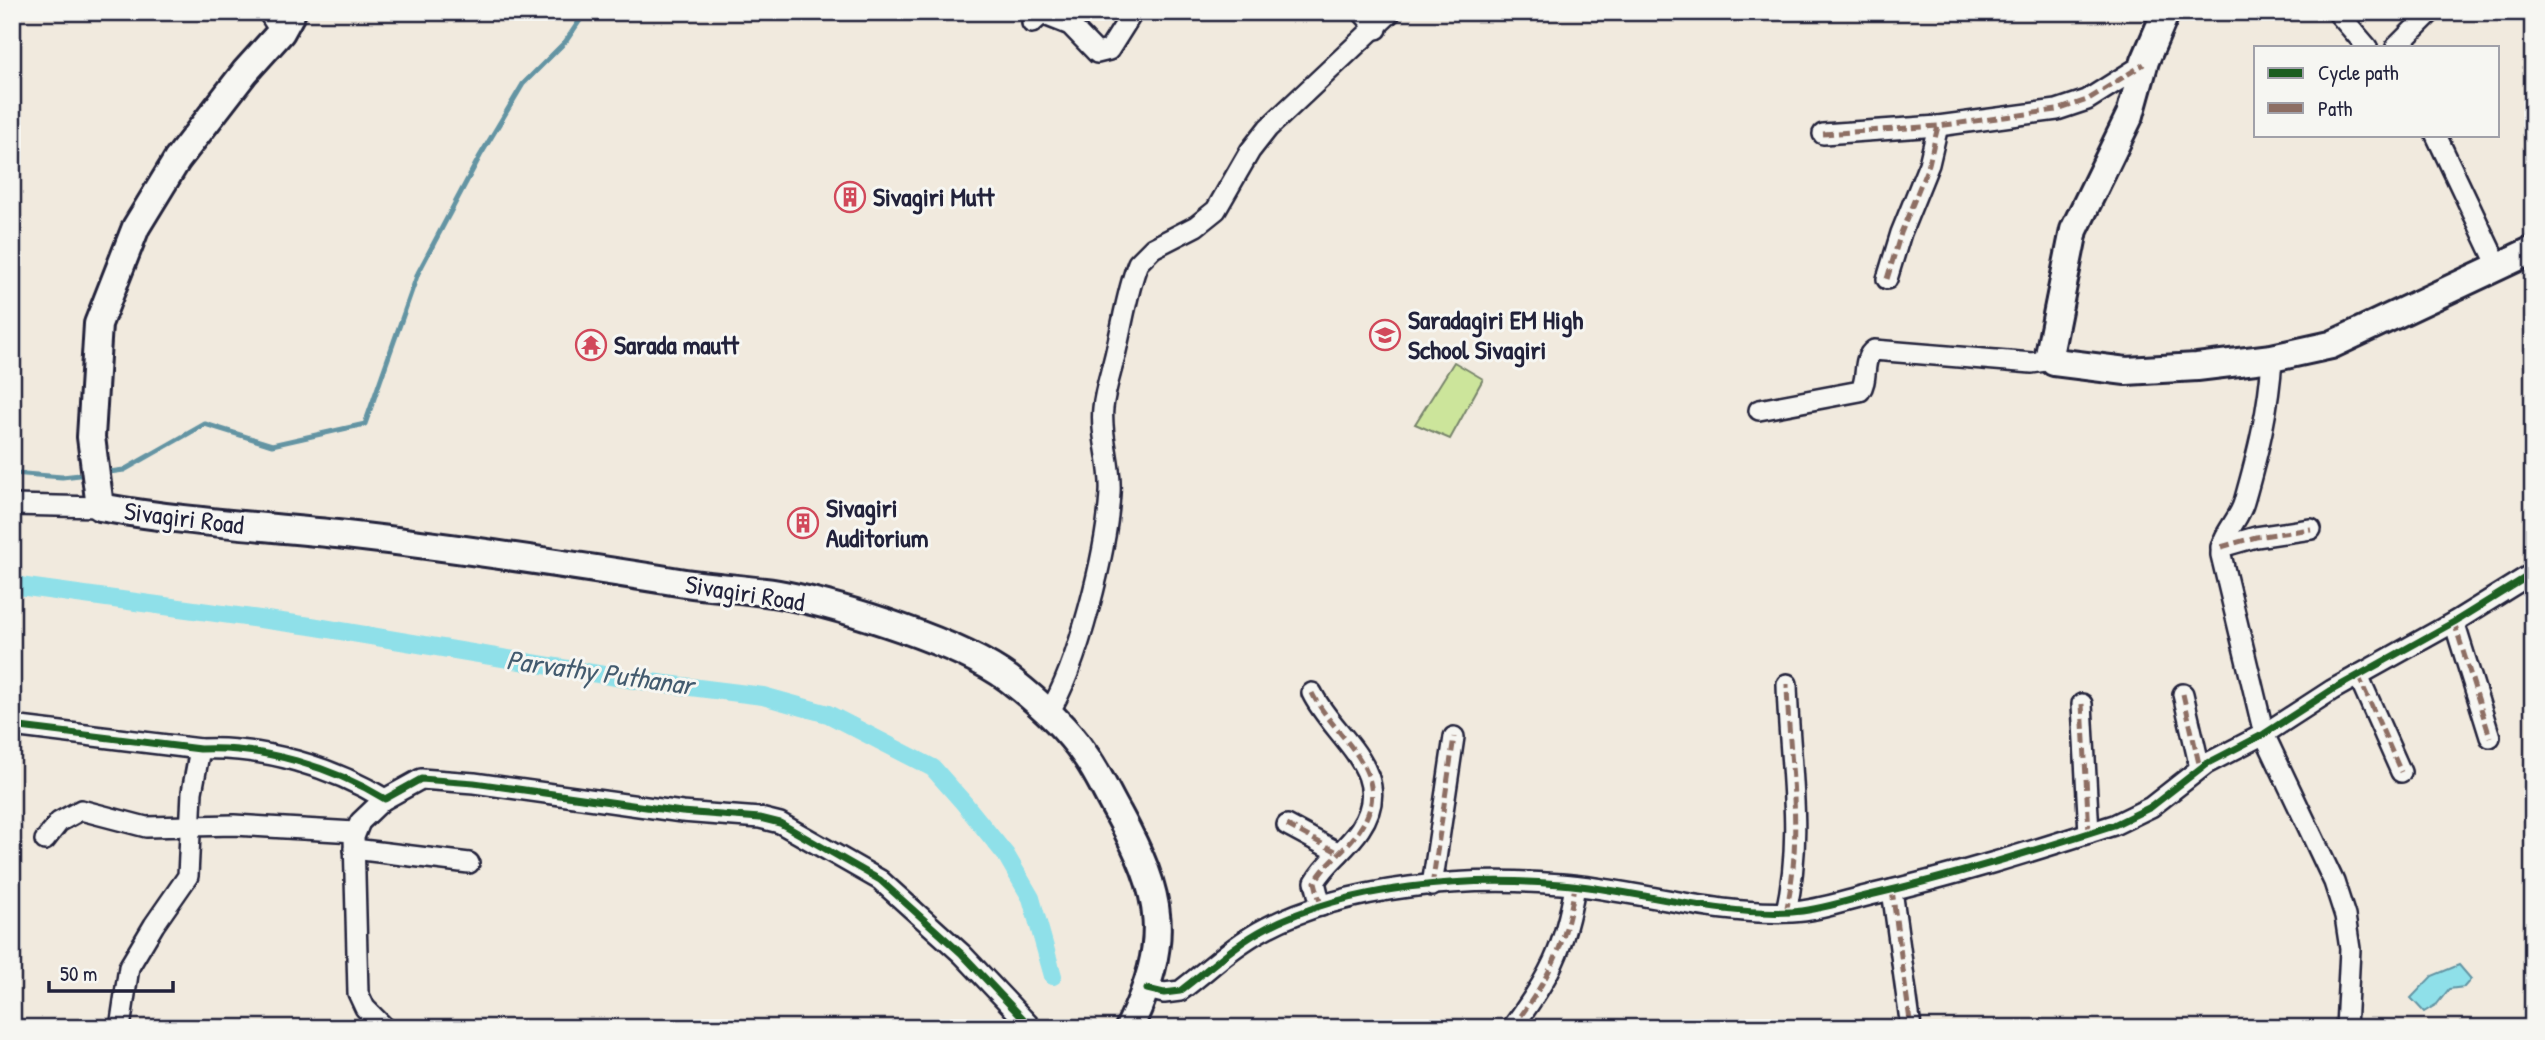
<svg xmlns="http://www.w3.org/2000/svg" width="2545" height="1040" viewBox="0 0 2545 1040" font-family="'Patrick Hand',sans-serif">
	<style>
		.green { fill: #cce59b; stroke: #77846b; stroke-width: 2 }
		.water { fill: #8fe0e9; stroke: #6394a3; stroke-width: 2 }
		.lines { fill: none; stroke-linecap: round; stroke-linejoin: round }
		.stream { stroke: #6394a3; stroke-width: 5 }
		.canal { stroke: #8fe0e9; stroke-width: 18 }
		.minor-casing { stroke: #22223b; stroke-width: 24 }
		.secondary-casing { stroke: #22223b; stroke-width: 32 }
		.minor { stroke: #f6f6f2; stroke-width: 19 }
		.secondary { stroke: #f6f6f2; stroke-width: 26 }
		.quiet { stroke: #8d6e63; stroke-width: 5; stroke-dasharray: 10 5; stroke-linecap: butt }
		.cycleway-casing { stroke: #f6f6f2; stroke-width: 11 }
		.cycleway { stroke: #1b5e20; stroke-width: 7 }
		.labels { text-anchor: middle; stroke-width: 6; stroke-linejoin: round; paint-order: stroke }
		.poi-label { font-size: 26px; font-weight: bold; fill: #22223b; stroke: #f6f6f2; text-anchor: start }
		.street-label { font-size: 26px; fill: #22223b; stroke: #f6f6f2 }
		.water-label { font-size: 28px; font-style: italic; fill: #435b6f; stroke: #f6f6f2 }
	</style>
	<rect width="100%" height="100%" fill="#f1eade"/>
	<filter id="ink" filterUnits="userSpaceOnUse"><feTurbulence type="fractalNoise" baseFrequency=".0143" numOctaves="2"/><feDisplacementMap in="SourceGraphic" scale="14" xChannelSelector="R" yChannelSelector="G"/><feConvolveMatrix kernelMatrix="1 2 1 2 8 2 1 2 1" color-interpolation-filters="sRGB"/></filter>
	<g filter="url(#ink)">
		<path class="green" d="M1454,362L1483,379L1450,439L1415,424Z"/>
		<path class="water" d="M2459,965L2471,979L2464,987L2449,989L2437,1004L2424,1012L2411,998L2432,976Z"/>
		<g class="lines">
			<g class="stream">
				<path d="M12,473L62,477L89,474"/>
				<path d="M102,473L124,470L205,424L272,445L365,424L418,273L480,156L523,84L566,41L582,17L575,12"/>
			</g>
			<path class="canal" d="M12,585L311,626L634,680L763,696L828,714L933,768L963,802L1006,855L1031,898L1053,976"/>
			<g class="minor-casing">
				<g id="minor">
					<path d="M268,12L281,32"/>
					<path d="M1362,12L1377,29"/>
					<path d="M2337,12L2367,47"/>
					<path d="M1032,23L1042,14L1070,25L1097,53L1109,50L1133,12"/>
					<path d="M2396,47L2431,12"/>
					<path d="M1823,134L1938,126L2057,110L2087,100L2144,64"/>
					<path d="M2436,135L2499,268"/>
					<path d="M1887,279L1901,233L1929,164L1938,126"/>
					<path d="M2272,358C2269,409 2258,453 2244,502C2239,521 2220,535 2221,555L2264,734L2334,882L2345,916L2350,949L2346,1028"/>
					<path d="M1759,410L1860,391C1869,379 1861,359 1874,350L2032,363L2052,360"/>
					<path d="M12,505L100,507"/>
					<path d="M2221,547L2256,537L2311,529"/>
					<path d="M2454,622L2490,737"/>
					<path d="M2358,675L2401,772"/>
					<path d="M1312,693C1333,737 1398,773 1360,829C1347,849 1326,862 1315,882L1321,906"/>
					<path d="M2183,694L2200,768"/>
					<path d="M2082,704L2089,833"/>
					<path d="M1048,714C1078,667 1107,550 1110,493C1112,464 1100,436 1103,408C1105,388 1112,370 1116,351C1123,322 1127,291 1138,263L1153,248L1196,226L1216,210L1250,151L1268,128L1391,12"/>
					<path d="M12,726L200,749C262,746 333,767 385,799L421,779L474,783L682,812L760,818L780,823L880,880L962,954L1032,1028"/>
					<path d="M384,799L360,822L354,837L358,993L365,1008L385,1028"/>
					<path d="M1287,825L1339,853"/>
					<path d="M45,840L59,822L81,810L146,827L234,825L355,832"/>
					<path d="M354,849L469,863"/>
					<path d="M1432,886L1454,737"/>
					<path d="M1892,890L1911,1028"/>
					<path d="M1786,912C1804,831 1789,765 1787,684"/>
					<path d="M1147,989L1164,993L1180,991C1208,970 1235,944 1266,928C1349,885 1468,876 1561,884C1639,890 1713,916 1792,912C1817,911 1845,901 1870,895C1953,876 2033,851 2114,825L2151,807L2206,764L2264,734L2332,690L2454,622L2533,573"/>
					<path d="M120,1028L129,967L154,925L188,876L192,792L200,749"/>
					<path d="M1512,1028C1549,978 1565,948 1575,886"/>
				</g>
			</g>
			<g class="secondary-casing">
				<g id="secondary">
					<path d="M292,12L281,32L245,72L177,160L136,227L98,324L91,437L100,507C182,522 264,526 346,535C460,548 572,565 685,583C718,588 752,589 784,595C845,607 961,643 1009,679C1036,700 1066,727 1085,755C1098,773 1107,794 1118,813C1164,897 1171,940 1129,1028"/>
					<path d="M2166,12L2145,61L2130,115L2074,230L2049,355L2054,362L2126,371L2197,367L2272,358L2331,345L2533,250"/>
				</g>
			</g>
			<use href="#minor" class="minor"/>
			<use href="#secondary" class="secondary"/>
			<g class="quiet">
				<path d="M1823,134L1938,126L2057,110L2087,100L2144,64"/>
				<path d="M1887,279L1901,233L1929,164L1938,126"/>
				<path d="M2221,547L2256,537L2311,529"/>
				<path d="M2454,622L2490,737"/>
				<path d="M2358,675L2401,772"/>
				<path d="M1312,693C1333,737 1398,773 1360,829C1347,849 1326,862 1315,882L1321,906"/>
				<path d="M2183,694L2200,768"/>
				<path d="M2082,704L2089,833"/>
				<path d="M1287,825L1339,853"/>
				<path d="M1432,886L1454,737"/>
				<path d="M1892,890L1911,1028"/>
				<path d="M1786,912C1804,831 1789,765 1787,684"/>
				<path d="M1512,1028C1549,978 1565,948 1575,886"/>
			</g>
			<g class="cycleway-casing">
				<g id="cycleway">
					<path d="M12,726L200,749C262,746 333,767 385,799L421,779L474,783L682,812L760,818L780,823L880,880L962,954L1032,1028"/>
					<path d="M1147,989L1164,993L1180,991C1208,970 1235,944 1266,928C1349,885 1468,876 1561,884C1639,890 1713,916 1792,912C1817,911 1845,901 1870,895C1953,876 2033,851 2114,825L2151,807L2206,764L2264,734L2332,690L2454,622L2533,573"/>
				</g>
			</g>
			<use href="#cycleway" class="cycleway"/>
		</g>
	</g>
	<defs>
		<g id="building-ring" transform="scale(1.575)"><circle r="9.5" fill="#f6f6f2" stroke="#d1495b" stroke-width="1.5"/><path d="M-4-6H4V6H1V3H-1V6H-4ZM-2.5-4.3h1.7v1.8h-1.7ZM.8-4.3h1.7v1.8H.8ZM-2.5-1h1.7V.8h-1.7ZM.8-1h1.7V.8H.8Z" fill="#d1495b"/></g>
		<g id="school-ring" transform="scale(1.575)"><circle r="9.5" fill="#f6f6f2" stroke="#d1495b" stroke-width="1.5"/><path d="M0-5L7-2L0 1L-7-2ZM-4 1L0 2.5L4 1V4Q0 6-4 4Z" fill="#d1495b"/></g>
		<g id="temple-ring" transform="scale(1.575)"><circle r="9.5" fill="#f6f6f2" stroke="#d1495b" stroke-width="1.5"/><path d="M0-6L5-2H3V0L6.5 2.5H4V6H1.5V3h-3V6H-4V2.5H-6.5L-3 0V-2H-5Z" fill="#d1495b"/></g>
	</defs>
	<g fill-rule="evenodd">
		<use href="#building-ring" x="850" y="197"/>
		<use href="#school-ring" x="1385" y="335"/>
		<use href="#temple-ring" x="591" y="345"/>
		<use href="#building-ring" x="803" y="523"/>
	</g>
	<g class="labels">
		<g class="poi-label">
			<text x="873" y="206">Sivagiri Mutt</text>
			<text x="1408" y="329">Saradagiri EM High<tspan x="1408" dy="30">School Sivagiri</tspan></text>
			<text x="614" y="354">Sarada mautt</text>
			<text x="826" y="517">Sivagiri<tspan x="826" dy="30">Auditorium</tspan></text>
		</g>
		<g class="street-label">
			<text transform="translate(184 518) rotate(7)" y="9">Sivagiri Road</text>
			<text transform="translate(745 593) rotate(9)" y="9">Sivagiri Road</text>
		</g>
		<g class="water-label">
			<text transform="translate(600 672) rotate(8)" y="10">Parvathy Puthanar</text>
		</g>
	</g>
	<rect width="2545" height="1040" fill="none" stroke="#f6f6f2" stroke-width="42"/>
	<rect x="21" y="21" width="2503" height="998" fill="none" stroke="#22223b" stroke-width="2.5" filter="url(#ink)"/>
	<rect x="2254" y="46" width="245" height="91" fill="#f6f6f2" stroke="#a1a1a9" stroke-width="2"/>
	<rect x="2268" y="68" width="35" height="10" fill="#1b5e20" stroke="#a1a1a9" stroke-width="2"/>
	<text x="2318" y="80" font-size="21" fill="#22223b">Cycle path</text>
	<rect x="2268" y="103" width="35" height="10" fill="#8d6e63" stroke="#a1a1a9" stroke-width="2"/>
	<text x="2318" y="116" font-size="21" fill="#22223b">Path</text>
	<path d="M49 981v10h124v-10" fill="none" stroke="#22223b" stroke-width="3.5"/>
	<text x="60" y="981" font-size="21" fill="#22223b" stroke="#f6f6f2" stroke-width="5" paint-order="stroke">50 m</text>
</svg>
